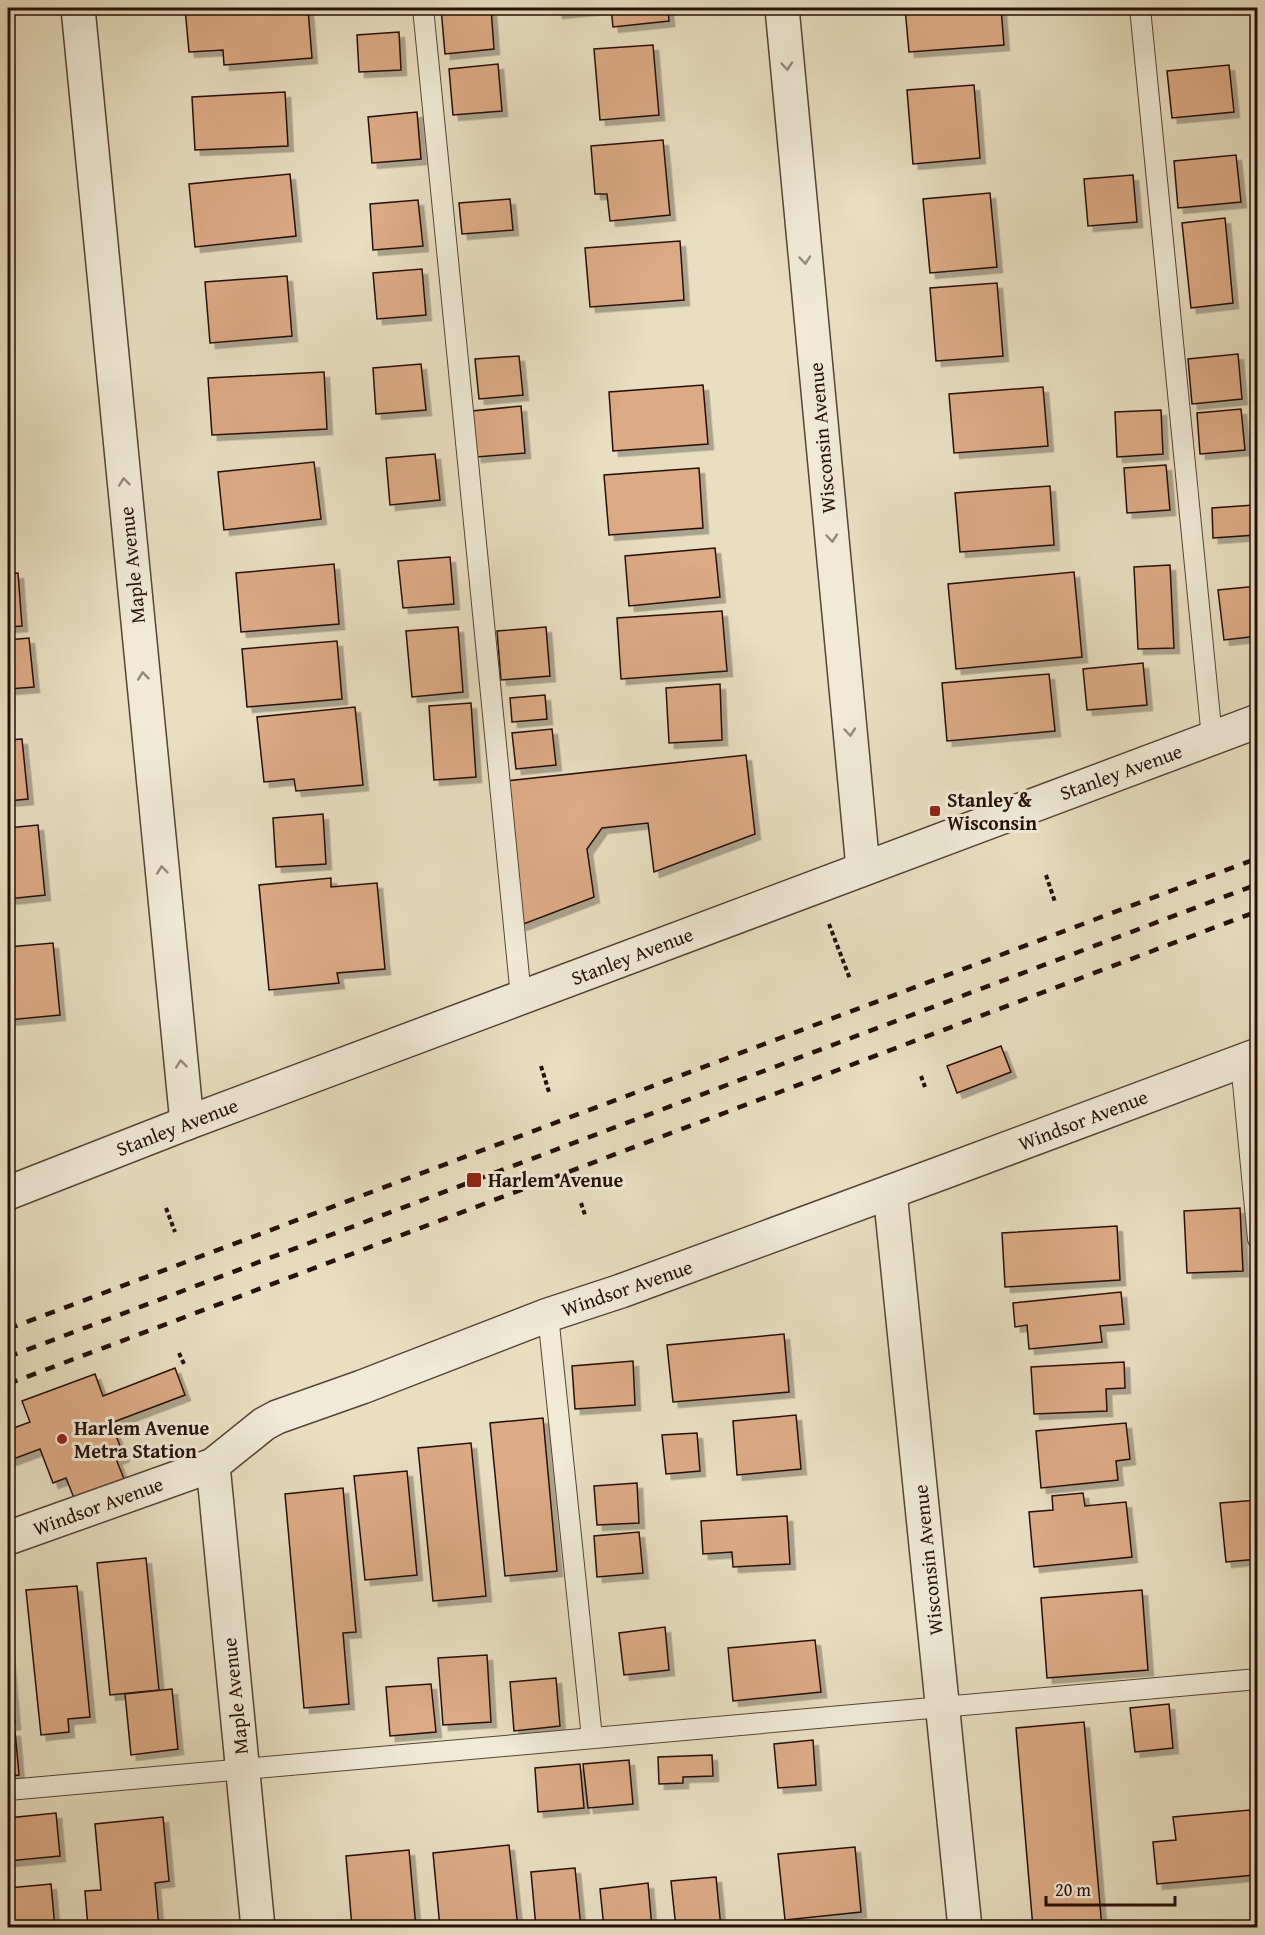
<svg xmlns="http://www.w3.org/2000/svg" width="1265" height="1935" viewBox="0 0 1265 1935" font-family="'Gentium Book Plus',serif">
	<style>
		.building { fill: #dcaa85; stroke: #261008; stroke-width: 1.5; filter: url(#shadow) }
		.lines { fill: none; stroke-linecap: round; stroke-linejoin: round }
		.lane-casing { stroke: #564436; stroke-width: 22 }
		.street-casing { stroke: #564436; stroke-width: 36 }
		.path { stroke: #261008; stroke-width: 4; stroke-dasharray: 4.5 3; stroke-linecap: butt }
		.lane { stroke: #f0ead7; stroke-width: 20 }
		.street { stroke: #f0ead7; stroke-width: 33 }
		.rail { stroke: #261008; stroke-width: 4.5; stroke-dasharray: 10 10; stroke-linecap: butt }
		.oneway { stroke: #95887a }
		.poi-dot { fill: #8f2418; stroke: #f0ead7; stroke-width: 2 }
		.labels { text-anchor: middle; stroke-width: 6; stroke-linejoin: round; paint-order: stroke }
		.street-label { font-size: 20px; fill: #261008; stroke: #f0ead7 }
		.poi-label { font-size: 20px; font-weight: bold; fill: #261008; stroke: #f0ead7; text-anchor: start }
	</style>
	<defs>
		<filter id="shadow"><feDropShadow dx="5.5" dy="5.5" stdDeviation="0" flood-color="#0004"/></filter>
	</defs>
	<rect width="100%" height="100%" fill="#e8dec1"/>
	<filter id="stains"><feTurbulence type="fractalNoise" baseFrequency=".00333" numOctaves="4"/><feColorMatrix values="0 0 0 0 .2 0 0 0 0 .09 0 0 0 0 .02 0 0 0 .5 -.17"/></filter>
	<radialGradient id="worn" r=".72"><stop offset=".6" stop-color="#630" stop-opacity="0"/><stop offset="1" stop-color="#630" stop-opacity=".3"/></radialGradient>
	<g class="building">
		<path d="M185,8H318L308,9L312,58L224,65L223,50L189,52Z"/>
		<path d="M441,8H491L494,49L445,54Z"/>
		<path d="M556,8H668L669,21L613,27L611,8L557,13Z"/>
		<path d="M905,8H1001L1004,45L909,52Z"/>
		<path d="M399,32L401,70L359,72L357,35Z"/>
		<path d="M653,45L659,115L600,120L594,49Z"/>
		<path d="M498,64L502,111L453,115L449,69Z"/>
		<path d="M1229,65L1234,112L1172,118L1167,71Z"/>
		<path d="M974,85L980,158L913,164L907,90Z"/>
		<path d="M285,92L288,146L195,150L192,97Z"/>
		<path d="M417,112L421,159L372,163L368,117Z"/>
		<path d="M663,140L670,215L610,221L607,194H595L591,146Z"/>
		<path d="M1236,155L1241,202L1178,208L1174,161Z"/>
		<path d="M290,174L296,236L195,247L189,184Z"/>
		<path d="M1133,175L1137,222L1088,226L1084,179Z"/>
		<path d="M990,193L997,267L930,273L923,199Z"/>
		<path d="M510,199L513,230L462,234L459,203Z"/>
		<path d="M418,200L423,246L373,250L370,204Z"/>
		<path d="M1225,218L1233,303L1191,308L1182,223Z"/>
		<path d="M680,241L684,300L590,307L585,248Z"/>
		<path d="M422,269L426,315L377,319L373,273Z"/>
		<path d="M287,276L292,336L210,343L205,282Z"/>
		<path d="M997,283L1003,356L936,361L930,288Z"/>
		<path d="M1238,354L1242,399L1192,404L1188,359Z"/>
		<path d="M519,356L523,395L479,399L475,359Z"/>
		<path d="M421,364L426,410L376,414L373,368Z"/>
		<path d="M324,372L327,429L212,435L208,378Z"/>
		<path d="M703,385L708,444L613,451L609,392Z"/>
		<path d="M1043,387L1048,446L954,453L949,394Z"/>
		<path d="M521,406L525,453L476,457L472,411Z"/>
		<path d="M1241,409L1245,450L1200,454L1197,413Z"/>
		<path d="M1161,410L1163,454L1117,457L1115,412Z"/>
		<path d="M435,454L440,500L390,505L386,458Z"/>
		<path d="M314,462L321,519L224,530L218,472Z"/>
		<path d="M1166,465L1170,510L1127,513L1124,468Z"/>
		<path d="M699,468L703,528L609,535L604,475Z"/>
		<path d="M1050,486L1054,545L960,552L955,493Z"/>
		<path d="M1254,505L1256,535L1213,538L1212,508Z"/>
		<path d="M715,548L720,597L629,606L625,556Z"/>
		<path d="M450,557L454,604L403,608L398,561Z"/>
		<path d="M334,564L339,624L241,632L236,573Z"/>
		<path d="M1170,565L1174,648L1138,649L1134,567Z"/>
		<path d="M1074,572L1082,657L956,669L948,584Z"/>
		<path d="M18,573L22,626L8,627V574Z"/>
		<path d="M1258,586V636L1224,640L1218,590Z"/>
		<path d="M722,611L727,671L621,679L617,618Z"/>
		<path d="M458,627L463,692L412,697L406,631Z"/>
		<path d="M546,627L550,676L501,680L497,631Z"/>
		<path d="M29,638L34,687L8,689V640Z"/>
		<path d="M337,641L342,699L247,707L242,649Z"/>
		<path d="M1143,663L1147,705L1087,710L1083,669Z"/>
		<path d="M1049,674L1055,731L947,741L942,683Z"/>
		<path d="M720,684L722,740L669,743L666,688Z"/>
		<path d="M545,695L547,719L512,722L510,698Z"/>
		<path d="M471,703L476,777L434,780L429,706Z"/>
		<path d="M355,707L363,785L296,791L294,779L264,782L257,717Z"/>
		<path d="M552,729L556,765L516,769L512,733Z"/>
		<path d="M22,739L28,799L8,801V740Z"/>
		<path d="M746,755L755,834L654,872L648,823L602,828L587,849L594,897L521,925L506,781Z"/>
		<path d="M323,814L326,864L276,867L273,818Z"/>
		<path d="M38,825L45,895L8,899V828Z"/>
		<path d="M331,878V887L377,883L385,969L337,973L339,983L269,990L259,885Z"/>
		<path d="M53,943L60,1015L8,1020V947Z"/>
		<path d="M1001,1046L1011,1072L957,1093L947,1066Z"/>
		<path d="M1240,1208L1243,1271L1187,1273L1184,1211Z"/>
		<path d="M1117,1226L1120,1280L1005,1287L1002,1233Z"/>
		<path d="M1121,1292L1124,1324L1100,1326L1102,1342L1029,1349L1027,1325L1015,1327L1013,1303Z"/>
		<path d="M784,1334L789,1392L673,1402L667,1345Z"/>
		<path d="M633,1361L635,1405L575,1409L572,1366Z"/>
		<path d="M1124,1362L1125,1388L1106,1389L1107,1411L1034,1414L1031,1367Z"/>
		<path d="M175,1368L185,1395L111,1423L124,1456L116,1459L124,1479L74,1498L66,1478L53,1483L40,1449L8,1461V1430L30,1422L22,1401L95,1374L103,1396Z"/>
		<path d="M796,1415L801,1469L737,1475L733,1421Z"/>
		<path d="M543,1418L557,1571L505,1576L490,1423Z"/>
		<path d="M1126,1423L1130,1459L1116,1461L1118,1480L1041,1488L1036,1431Z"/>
		<path d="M697,1433L700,1471L666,1474L662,1435Z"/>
		<path d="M471,1443L486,1596L433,1601L418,1448Z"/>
		<path d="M407,1471L417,1575L365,1580L354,1476Z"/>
		<path d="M637,1483L639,1523L597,1525L594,1486Z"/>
		<path d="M343,1488L356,1632L343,1633L349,1704L304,1708L285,1494Z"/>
		<path d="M1083,1493L1085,1506L1126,1502L1132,1557L1034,1567L1029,1512L1053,1510L1052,1496Z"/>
		<path d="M1258,1500V1559L1226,1562L1220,1503Z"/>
		<path d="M787,1516L790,1564L733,1567L732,1552L703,1554L701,1521Z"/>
		<path d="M639,1532L643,1573L597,1577L594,1536Z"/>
		<path d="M146,1558L159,1690L110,1695L97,1563Z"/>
		<path d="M77,1586L90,1717L68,1719L69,1732L41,1735L26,1590Z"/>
		<path d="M1142,1590L1148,1670L1047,1678L1041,1598Z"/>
		<path d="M665,1627L669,1670L624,1675L619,1633Z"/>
		<path d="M8,1640L15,1724L8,1725Z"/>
		<path d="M815,1640L821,1692L733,1701L728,1648Z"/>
		<path d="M487,1655L491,1722L443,1725L438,1658Z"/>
		<path d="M556,1678L560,1726L514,1731L510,1682Z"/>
		<path d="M431,1684L436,1732L390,1736L386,1687Z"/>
		<path d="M172,1689L178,1749L131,1755L125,1694Z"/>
		<path d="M1169,1704L1173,1748L1135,1752L1130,1708Z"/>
		<path d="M1084,1722L1102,1928H1033L1016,1728Z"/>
		<path d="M8,1731H15L19,1775L8,1776Z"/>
		<path d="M813,1740L816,1785L778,1788L774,1744Z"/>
		<path d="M712,1755L713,1776L683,1777V1783L659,1784L658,1757Z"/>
		<path d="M629,1760L633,1804L588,1808L583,1764Z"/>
		<path d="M580,1764L584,1808L538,1812L535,1768Z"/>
		<path d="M1250,1810L1255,1875L1157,1884L1153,1842L1176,1840L1173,1817Z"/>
		<path d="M56,1813L60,1856L8,1861V1818Z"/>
		<path d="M163,1817L169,1881L155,1883L159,1928H88L85,1891L101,1890L95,1824Z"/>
		<path d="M509,1845L518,1928H440L433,1853Z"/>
		<path d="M855,1847L861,1912L785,1920L778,1854Z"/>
		<path d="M409,1850L416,1928H352L346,1856Z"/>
		<path d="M575,1868L581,1928H536L531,1872Z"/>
		<path d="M716,1877L721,1928H676L671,1881Z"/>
		<path d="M648,1883L652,1928H604L600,1889Z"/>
		<path d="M51,1884L55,1928H8V1888Z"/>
	</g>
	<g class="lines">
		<g class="lane-casing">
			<g id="lane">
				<path d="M423,8L521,997"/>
				<path d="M1140,8L1212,738"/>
				<path d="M1241,1062L1258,1239"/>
				<path d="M548,1315L592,1738"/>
				<path d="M8,1790L1258,1679"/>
			</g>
		</g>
		<g class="street-casing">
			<g id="street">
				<path d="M78,8L187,1123"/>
				<path d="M782,8L863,868"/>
				<path d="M890,1192L965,1928"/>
				<path d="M8,1193L187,1123L1258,721"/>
				<path d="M213,1465L258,1928"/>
				<path d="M8,1538L213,1465L264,1424L277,1417L362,1387L548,1315L621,1291L944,1172L1258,1055"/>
			</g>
		</g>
		<g class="path">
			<path d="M1046,875L1055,902"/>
			<path d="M829,924L850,979"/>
			<path d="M541,1066L549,1092"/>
			<path d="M921,1076L925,1087"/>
			<path d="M581,1203L585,1215"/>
			<path d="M166,1208L175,1232"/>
			<path d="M179,1353L184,1364"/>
		</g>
		<use href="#lane" class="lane"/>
		<use href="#street" class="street"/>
		<g class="rail">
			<path d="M8,1329L1258,858"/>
			<path d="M8,1357L1258,884"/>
			<path d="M8,1384L1258,911"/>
		</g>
	</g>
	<defs><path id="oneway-chevron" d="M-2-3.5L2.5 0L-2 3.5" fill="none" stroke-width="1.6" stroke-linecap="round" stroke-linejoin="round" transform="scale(1.5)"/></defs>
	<g class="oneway">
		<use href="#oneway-chevron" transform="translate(787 66) rotate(85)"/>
		<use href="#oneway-chevron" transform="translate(805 260) rotate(85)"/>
		<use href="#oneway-chevron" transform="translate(124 482) rotate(-96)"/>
		<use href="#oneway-chevron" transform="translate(832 538) rotate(85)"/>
		<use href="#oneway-chevron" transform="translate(143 676) rotate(-96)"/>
		<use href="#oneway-chevron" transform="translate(850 732) rotate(85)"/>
		<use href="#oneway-chevron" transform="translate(162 870) rotate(-96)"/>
		<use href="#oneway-chevron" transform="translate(181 1064) rotate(-96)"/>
	</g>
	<g class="poi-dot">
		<rect x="929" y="805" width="12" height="12" rx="3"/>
		<rect x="466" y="1172" width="16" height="16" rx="3"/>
		<circle cx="62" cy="1439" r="6"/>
	</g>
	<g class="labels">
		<g class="street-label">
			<text transform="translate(822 438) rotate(-95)" y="7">Wisconsin Avenue</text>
			<text transform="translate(132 565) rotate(-96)" y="7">Maple Avenue</text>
			<text transform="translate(1121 772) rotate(-20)" y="7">Stanley Avenue</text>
			<text transform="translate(632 956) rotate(-21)" y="7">Stanley Avenue</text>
			<text transform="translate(1083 1120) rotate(-21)" y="7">Windsor Avenue</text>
			<text transform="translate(177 1127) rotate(-21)" y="7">Stanley Avenue</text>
			<text transform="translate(627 1288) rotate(-19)" y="7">Windsor Avenue</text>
			<text transform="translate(98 1506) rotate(-20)" y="7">Windsor Avenue</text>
			<text transform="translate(928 1560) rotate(-96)" y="7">Wisconsin Avenue</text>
			<text transform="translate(235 1696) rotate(-96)" y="7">Maple Avenue</text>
		</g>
		<g class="poi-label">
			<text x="947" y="807">Stanley &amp;<tspan x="947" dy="23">Wisconsin</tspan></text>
			<text x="488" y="1187">Harlem Avenue</text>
			<text x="74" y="1435">Harlem Avenue<tspan x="74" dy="23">Metra Station</tspan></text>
		</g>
	</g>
	<rect width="1265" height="1935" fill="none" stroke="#e8dec1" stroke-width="30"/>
	<rect x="9" y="9" width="1247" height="1917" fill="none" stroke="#261008" stroke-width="3"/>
	<rect x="15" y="15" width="1235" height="1905" fill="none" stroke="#261008" stroke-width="1.5"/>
	<path d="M1046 1896v9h129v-9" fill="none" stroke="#261008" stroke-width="3"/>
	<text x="1055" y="1896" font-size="18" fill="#261008" stroke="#f0ead7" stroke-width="4.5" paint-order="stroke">20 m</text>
	<rect width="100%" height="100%" filter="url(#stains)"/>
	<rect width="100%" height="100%" fill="url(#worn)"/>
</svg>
